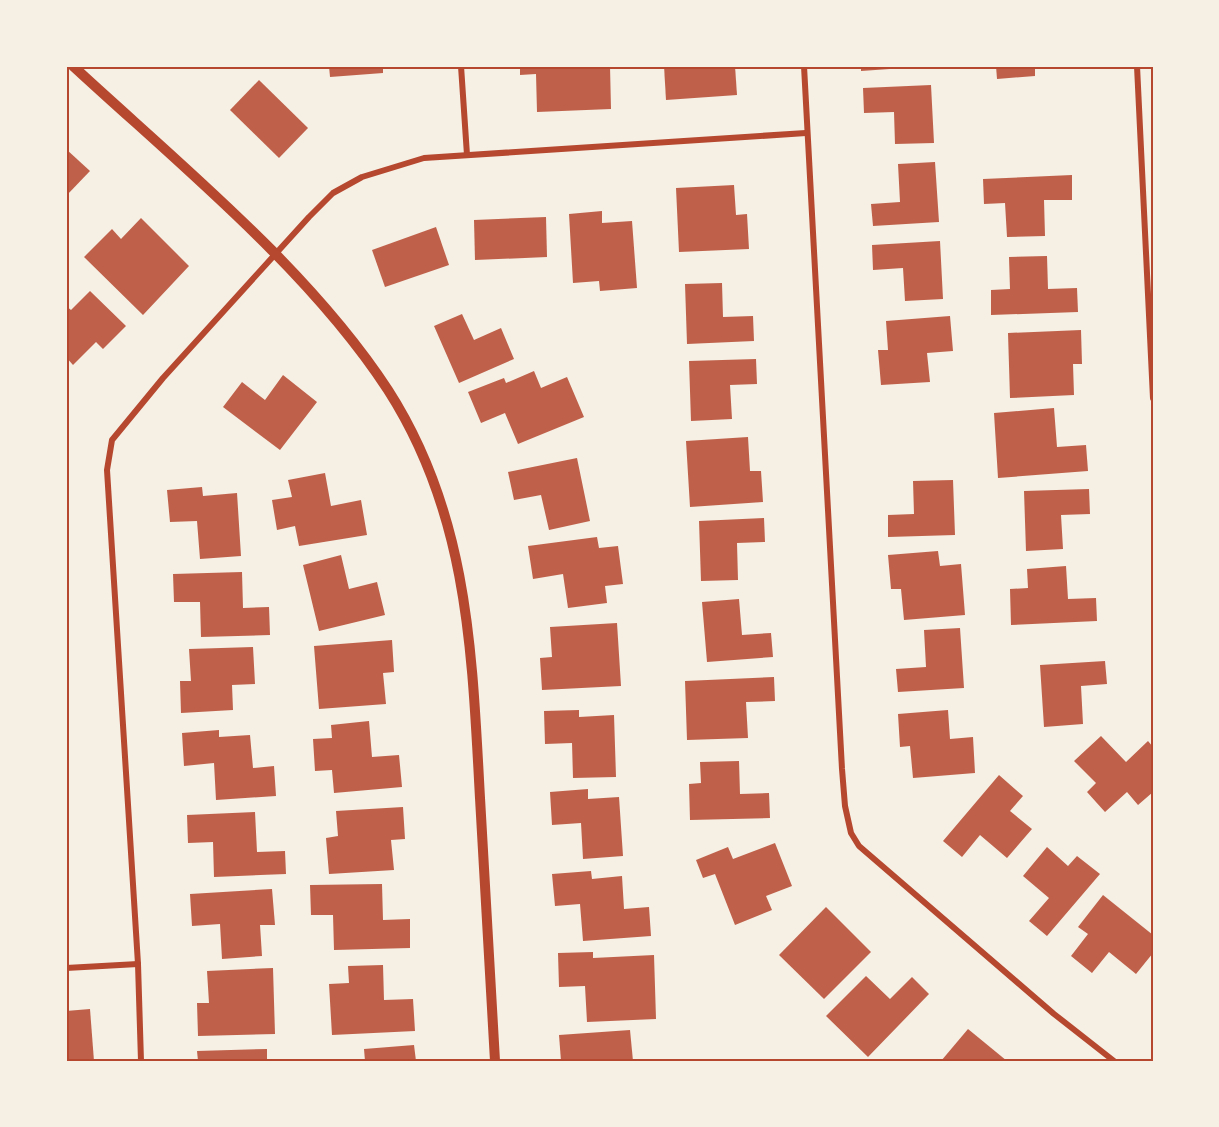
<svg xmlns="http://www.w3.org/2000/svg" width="1219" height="1127" viewBox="0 0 1219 1127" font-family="'Golos Text',sans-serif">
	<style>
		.building { fill: #bf614a }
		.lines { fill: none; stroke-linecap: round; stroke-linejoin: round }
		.minor { stroke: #b5482f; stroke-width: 6 }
		.tertiary { stroke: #b5482f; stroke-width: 10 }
		.neatline { fill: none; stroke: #b5482f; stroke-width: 2 }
	</style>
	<rect width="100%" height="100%" fill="#f6efe4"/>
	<g class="building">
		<path d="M329,66H383V73L330,77Z"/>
		<path d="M520,66H610L611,109L537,112L536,74L520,75Z"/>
		<path d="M664,66H735L737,95L666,100Z"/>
		<path d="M861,66H904V68L861,71Z"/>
		<path d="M996,66H1035V76L997,79Z"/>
		<path d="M259,80L308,128L279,158L230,110Z"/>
		<path d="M931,85L934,143L895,144L894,112L864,113L863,88Z"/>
		<path d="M66,149L90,171L66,196Z"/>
		<path d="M935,162L939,222L873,226L871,204L900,202L898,164Z"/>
		<path d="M1072,175V200H1044L1045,236L1007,237L1005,203L984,204L983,179Z"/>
		<path d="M734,185L736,215L747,214L749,249L679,252L676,188Z"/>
		<path d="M602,211V223L632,221L637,288L600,291L599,281L573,283L569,214Z"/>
		<path d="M546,217L547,257L475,260L474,220Z"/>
		<path d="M141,218L189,266L143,315L84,257L112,229L121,239Z"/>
		<path d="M436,227L449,265L385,287L372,250Z"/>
		<path d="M940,241L943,299L905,301L903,268L873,270L872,245Z"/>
		<path d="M1047,256L1048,289L1077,288L1078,312L991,315V290L1010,289L1009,257Z"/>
		<path d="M722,283L723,317L753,316L754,341L687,344L685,284Z"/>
		<path d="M90,291L126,326L103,349L96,342L73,365L66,357V306L71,310Z"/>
		<path d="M462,314L474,340L501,328L514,359L459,383L434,326Z"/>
		<path d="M950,316L953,351L927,353L930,382L881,385L878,350H888L886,321Z"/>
		<path d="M1081,330L1082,364H1073L1074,395L1010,398L1008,333Z"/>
		<path d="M756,359L757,384L730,385L732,419L691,421L689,361Z"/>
		<path d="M534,371L541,388L567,377L584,417L518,444L505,413L481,423L468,392L504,378L506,383Z"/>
		<path d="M283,375L317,402L280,450L223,407L242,382L265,400Z"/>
		<path d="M1054,408L1057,447L1086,445L1088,471L998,478L994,413Z"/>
		<path d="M748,437L750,471H761L763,502L690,507L686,441Z"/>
		<path d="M577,458L590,521L549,530L541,495L514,500L508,472Z"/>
		<path d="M325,473L331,506L361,500L367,535L299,546L295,526L277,530L272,500L292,497L288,480Z"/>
		<path d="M953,480L955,535L888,537V515L914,514L913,481Z"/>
		<path d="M202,487L203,496L237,493L241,556L200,559L197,521L170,522L167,490Z"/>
		<path d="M1089,489L1090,514L1061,515L1063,549L1026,551L1024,491Z"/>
		<path d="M764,518L765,542L737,543L738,580L701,581L699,521Z"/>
		<path d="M597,537L599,548L618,546L623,584L605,586L607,603L568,608L563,574L533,579L528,546Z"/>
		<path d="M938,551L940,566L961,564L965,615L904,620L901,589H891L888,555Z"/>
		<path d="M341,555L349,589L377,582L385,615L319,631L303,565Z"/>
		<path d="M1066,566L1068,599L1096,598L1097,621L1011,625L1010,589L1028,588L1027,569Z"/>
		<path d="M242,572L243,608L269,607L270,635L201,637L200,602H174L173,574Z"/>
		<path d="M739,599L742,635L771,633L773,657L707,662L702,602Z"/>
		<path d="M617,623L621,686L542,690L540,658L552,657L550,627Z"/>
		<path d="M960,628L964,688L898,692L896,669L926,667L924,630Z"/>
		<path d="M392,640L394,672L383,673L386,704L319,709L314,646Z"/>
		<path d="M253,647L255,684L232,685L233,710L181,713L180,681H191L189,649Z"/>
		<path d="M1105,661L1107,684L1081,686L1083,724L1044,727L1040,665Z"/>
		<path d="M774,677L775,701L746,702L748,738L687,740L685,681Z"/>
		<path d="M579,710V717L614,715L616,777L573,778L572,743L545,744L544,711Z"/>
		<path d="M948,710L950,739L973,737L975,773L913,778L910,746L900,747L898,714Z"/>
		<path d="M369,721L372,757L399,755L402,787L334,793L332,770L315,771L313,739L332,738L331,725Z"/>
		<path d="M219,730V737L250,735L253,768L274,766L276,796L216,800L214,763L184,766L182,733Z"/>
		<path d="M1101,736L1126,762L1148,741L1153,747V792L1138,805L1127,792L1105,812L1087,792L1096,783L1074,761Z"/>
		<path d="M739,761L740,794L769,793L770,818L690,820L689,784L701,783L700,762Z"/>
		<path d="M999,775L1023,796L1010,811L1032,829L1007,858L980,835L962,857L943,841Z"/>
		<path d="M588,789V799L619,797L623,856L583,859L581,823L552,825L550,792Z"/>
		<path d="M403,807L405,839L391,840L394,870L329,874L326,838L338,836L336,811Z"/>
		<path d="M255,812L257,852L285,851L286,874L214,877L213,842L188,843L187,815Z"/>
		<path d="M775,843L792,886L766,896L772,910L735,925L715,874L703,878L696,860L728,847L733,859Z"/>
		<path d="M1047,847L1068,866L1077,856L1100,874L1047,936L1029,921L1049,898L1023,876Z"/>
		<path d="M591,871L592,879L622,876L624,909L649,907L651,936L583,941L580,904L555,906L552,874Z"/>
		<path d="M382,884L383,920L410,919V948L334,950L333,915H311L310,885Z"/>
		<path d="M272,889L275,925H260L262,956L222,959L220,924L192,926L190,894Z"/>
		<path d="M1103,895L1153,935V953L1136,974L1109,952L1092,973L1071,956L1088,934L1078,927Z"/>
		<path d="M826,907L871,952L824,999L779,955Z"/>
		<path d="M593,952V958L654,955L656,1019L587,1022L585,986L559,987L558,953Z"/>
		<path d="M383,965L384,1000L413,999L415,1031L332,1035L329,984L349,983L348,966Z"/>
		<path d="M273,968L275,1034L198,1036L197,1003H209L207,971Z"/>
		<path d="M866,976L890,999L912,977L929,994L868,1057L826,1016Z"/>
		<path d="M90,1009L94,1061H66V1011Z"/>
		<path d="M968,1029L1007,1061H941Z"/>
		<path d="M630,1030L633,1061H561L559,1035Z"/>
		<path d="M414,1045L416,1061H365L364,1049Z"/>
		<path d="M267,1049V1061H198L197,1051Z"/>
	</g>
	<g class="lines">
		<g class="minor">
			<path d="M461,66L467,155"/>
			<path d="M804,66L842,769L845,806L851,833L859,846L1054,1014L1114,1061"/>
			<path d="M1137,66L1153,398"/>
			<path d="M66,968L138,964"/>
			<path d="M141,1061L138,964L107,470L112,440L163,378L309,217L333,193L362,177L424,158L806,133"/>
		</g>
		<path class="tertiary" d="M73,66C179,164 309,269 388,390C469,516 472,654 480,798C485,886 490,973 495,1061"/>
	</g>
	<rect width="1219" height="1127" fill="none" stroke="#f6efe4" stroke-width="135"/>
	<rect x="68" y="68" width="1084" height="992" class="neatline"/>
</svg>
